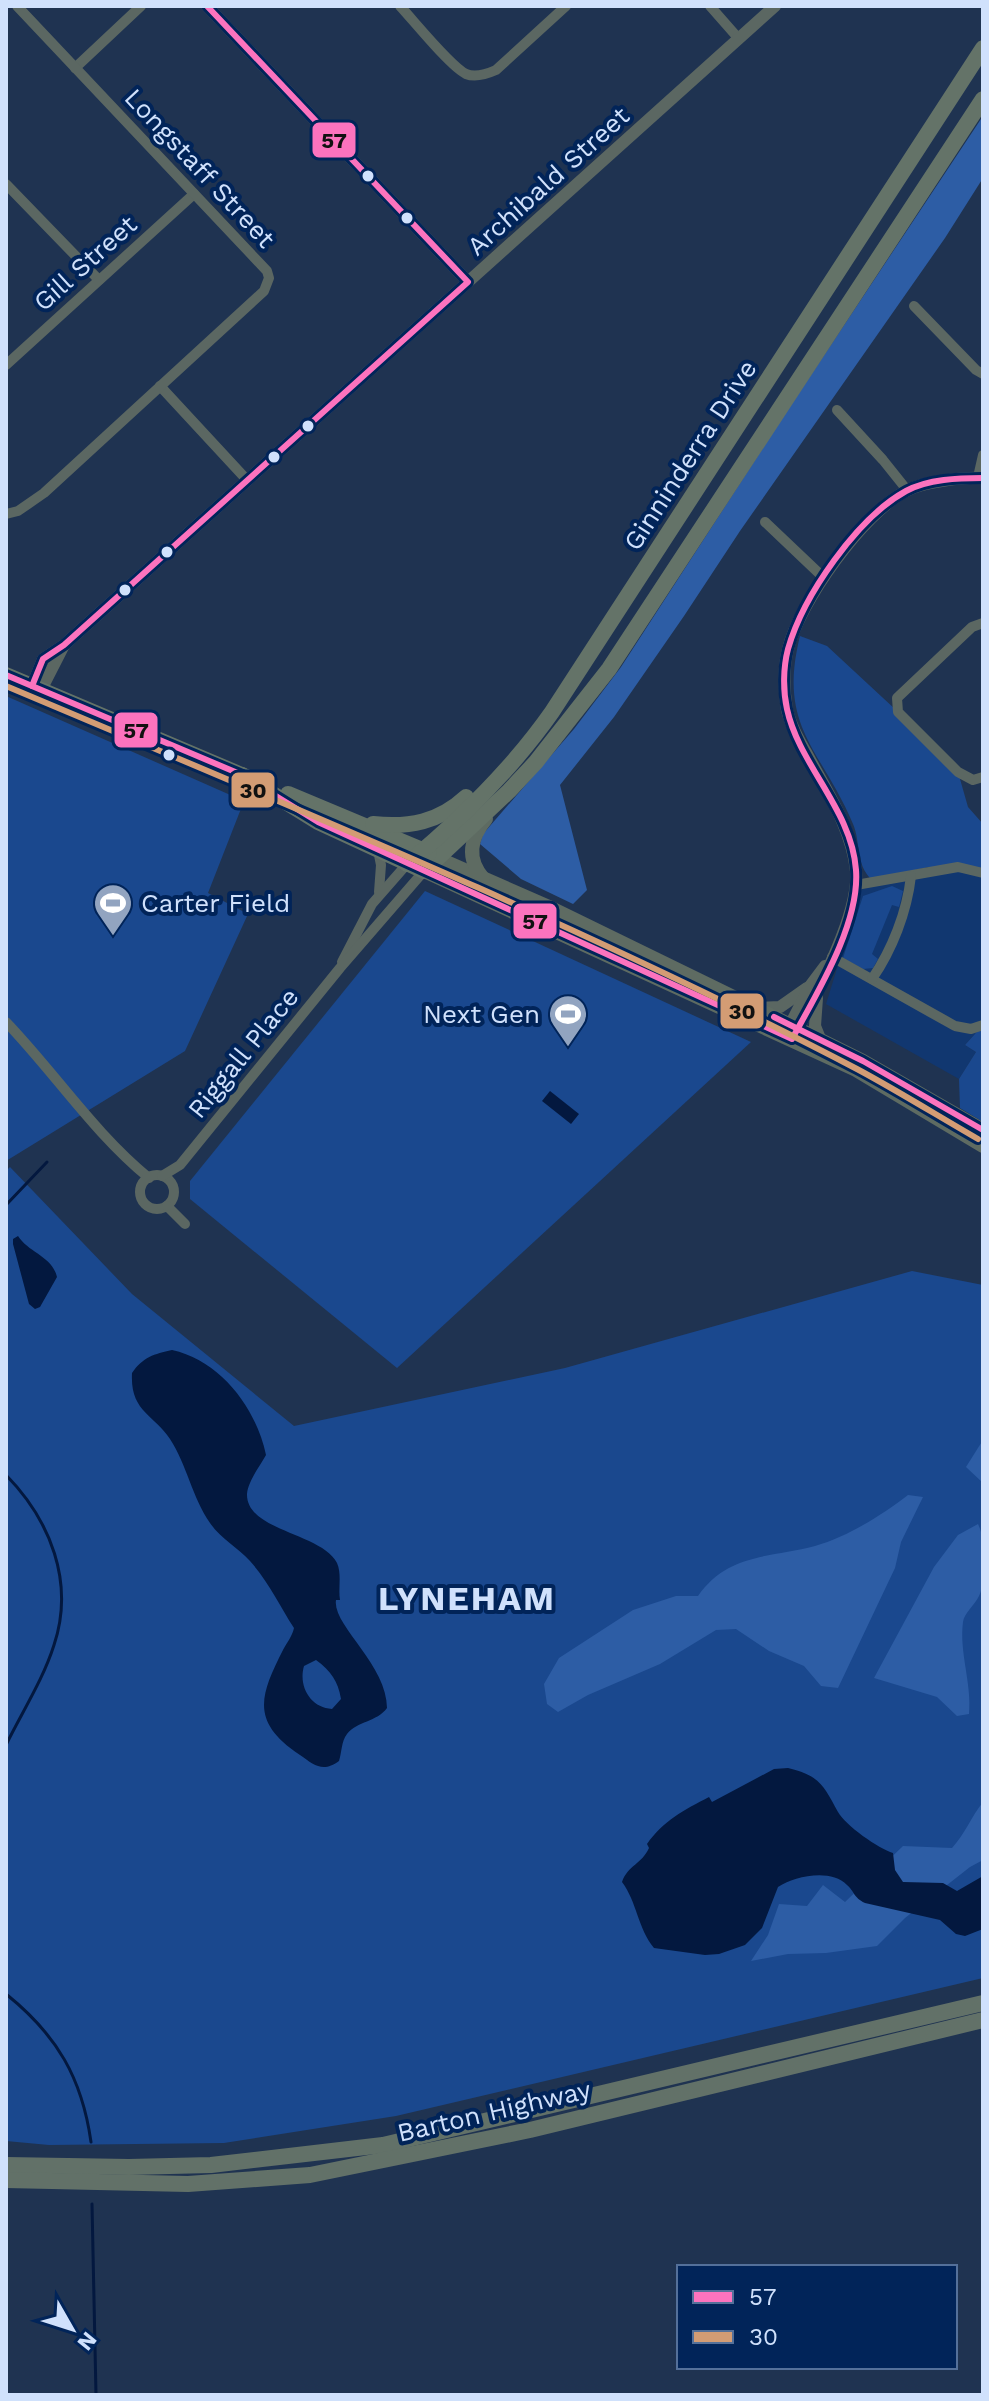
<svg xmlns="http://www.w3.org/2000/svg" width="989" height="2401" viewBox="0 0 989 2401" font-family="'Work Sans',sans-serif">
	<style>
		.built { fill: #113770 }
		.green { fill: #1a488e }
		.forest { fill: #2d5da5 }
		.water { fill: #03183f; fill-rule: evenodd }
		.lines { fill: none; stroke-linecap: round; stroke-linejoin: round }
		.stream { stroke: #03183f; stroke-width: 3 }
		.minor { stroke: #5b6762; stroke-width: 10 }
		.tertiary { stroke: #5b6762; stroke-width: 12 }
		.secondary { stroke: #5e6b62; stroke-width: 14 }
		.primary { stroke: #647368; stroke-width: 16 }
		.trunk { stroke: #627168; stroke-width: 16 }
		.bus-1-casing { stroke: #012459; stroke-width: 12 }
		.bus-2-casing { stroke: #012459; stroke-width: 12 }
		.bus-1 { stroke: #fc73be; stroke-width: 6 }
		.bus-2 { stroke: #d39c74; stroke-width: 6 }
		.bus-dot { fill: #d0e1fc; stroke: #012459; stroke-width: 3 }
		.labels { text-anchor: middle; stroke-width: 8; stroke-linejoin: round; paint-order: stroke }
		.street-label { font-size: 26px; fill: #d0e1fc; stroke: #012459 }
		.poi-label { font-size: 26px; fill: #d0e1fc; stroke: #012459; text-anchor: start }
		.district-label { font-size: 34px; font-weight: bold; letter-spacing: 2px; fill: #d0e1fc; stroke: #012459 }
		.line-badge { stroke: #012459; stroke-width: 3 }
		.pale-badge-label { font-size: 22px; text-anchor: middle; font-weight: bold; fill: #111 }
	</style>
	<rect width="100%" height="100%" fill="#1f3351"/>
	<path class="built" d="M976,867L983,876V1025L965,1045L976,1052L959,1079L826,1004L862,888Z"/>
	<g class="green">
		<path d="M800,636L827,646L924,736L958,772L968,807L983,824V876L975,867H929L872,880C855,864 861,843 853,824C821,748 777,728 800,636Z"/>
		<path d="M6,696L244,801L208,893L248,914L185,1051L6,1161Z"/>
		<path d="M892,886L903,891L899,907L892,905L872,954L878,959L873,968L863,969L843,958L863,896Z"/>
		<path d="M425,891L751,1042L397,1368L190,1199V1181Z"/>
		<path d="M983,1025V1122L960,1108L959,1079L976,1052L965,1045Z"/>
		<path d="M10,1167L132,1294L294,1426L565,1368L912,1271L983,1285V1978L396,2116L224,2143L49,2145L6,2141V1171Z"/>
	</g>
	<g class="forest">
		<path d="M983,116V178L945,238L740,531L684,616L614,717L560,785L587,890L573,904L521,879L480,844L483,834L574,729L621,667L781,420Z"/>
		<path d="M983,1440V1483L966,1467Z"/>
		<path d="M908,1495L923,1497L901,1542L895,1568L838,1688L821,1686L804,1666L769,1651L736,1629L716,1630L660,1664L588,1695L558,1712L547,1704L544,1684L559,1658L633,1610L676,1596H698C728,1553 770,1558 815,1546C847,1537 882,1515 908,1495Z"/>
		<path d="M978,1524C986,1539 987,1582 979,1596C975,1605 964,1613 963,1622C959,1653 972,1683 969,1714L957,1716L937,1697L874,1678L934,1567L958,1535Z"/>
		<path d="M983,1802V1860L970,1867L905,1918L877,1946L826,1953L788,1954L751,1961L768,1935L779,1904L807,1906L823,1885L845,1902L903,1846L952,1848C965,1834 971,1817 983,1802Z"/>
	</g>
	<g class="water">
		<path d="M550,1091L579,1114L571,1124L542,1101Z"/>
		<path d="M18,1236C29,1253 52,1256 57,1277L40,1307L35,1309L29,1304L13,1244V1239Z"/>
		<path d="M172,1350C221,1361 256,1408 266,1455C260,1466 248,1481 247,1494C246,1531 322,1533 337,1563C342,1574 338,1589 340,1600H336C332,1625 387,1664 387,1708C377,1722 357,1721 347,1734C341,1742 342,1752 339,1761C323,1773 314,1765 300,1755C251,1722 259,1697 283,1650C287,1642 292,1637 294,1628C280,1606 268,1581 250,1561C237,1547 221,1539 210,1523C192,1497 187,1465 170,1439C154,1414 130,1412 132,1373C143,1357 154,1354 172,1350ZM316,1660C331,1671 338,1681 341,1699L332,1709C311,1708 298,1687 304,1666Z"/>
		<path d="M788,1768C819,1775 824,1786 838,1812C845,1825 879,1849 893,1853L895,1870L903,1882L943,1883L957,1891L983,1876V1929L965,1936L956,1934L940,1920L865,1903C853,1897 855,1892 847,1885C831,1868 794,1876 778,1887L762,1928L745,1945L719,1954L705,1955L654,1948C638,1929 637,1902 622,1882C628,1865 642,1864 649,1848L647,1844C663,1821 684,1810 709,1797L712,1802L774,1769Z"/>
	</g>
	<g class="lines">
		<g class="stream">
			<path d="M6,1205L47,1162"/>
			<path d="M6,1475C50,1520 75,1582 54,1645C43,1680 22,1712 6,1745"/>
			<path d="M6,1994C57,2035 82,2078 91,2142"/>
			<path d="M92,2204L96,2395"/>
		</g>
		<g class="minor">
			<path d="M400,6C414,21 450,66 466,74C476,78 487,74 496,70L566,6"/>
			<path d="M710,6L739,39"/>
			<path d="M75,68L141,6"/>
			<path d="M6,184L99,280"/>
			<path d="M914,306L976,370L983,374"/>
			<path d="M6,365L194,194"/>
			<path d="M160,386L247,480"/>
			<path d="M837,410L883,460L907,490"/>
			<path d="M978,477L983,455"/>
			<path d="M6,514L18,511L44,493L264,291L269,278L267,271L17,6"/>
			<path d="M765,522L824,578"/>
			<path d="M983,623L972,627L897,698L898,712L958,772L973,780L983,777"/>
			<path d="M378,850L381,865L379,892"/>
			<path d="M856,885L958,867L983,873"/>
			<path d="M832,957L955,1026L971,1029L983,1025"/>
			<path d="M342,962L372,904L407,864"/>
			<path d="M872,979C892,950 907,912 911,876"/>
			<path d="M6,1022C55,1073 94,1133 149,1178"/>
			<circle cx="157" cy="1192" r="17"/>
			<path d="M162,1176L180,1165L340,968L424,871"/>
			<path d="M167,1206L185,1224"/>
		</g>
		<g class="tertiary">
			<path d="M207,6L468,282"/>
			<path d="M32,686L43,659L64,645L775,6"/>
			<path d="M41,690L63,647"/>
			<path d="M817,998L815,1026L821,1041"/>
			<path d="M756,1008L780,1007L807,988"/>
			<path d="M786,1033L810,986L825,966"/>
			<path d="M795,1034C815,996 860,914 856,871C852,829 826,790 807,754C799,740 791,726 787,710C784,691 783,668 788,649C799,603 863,513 906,491C922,482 964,477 983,478"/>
		</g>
		<g class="secondary">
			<path d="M437,858L551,908L756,1008L863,1061L983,1130"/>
			<path d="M424,871L856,1070L983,1146"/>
			<path d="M483,878C466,858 470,838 486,819"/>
		</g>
		<g class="primary">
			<path d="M6,675L251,779"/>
			<path d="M242,775L318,822L424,871L509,791L536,762L609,669L983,99"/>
			<path d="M288,794L429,853"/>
			<path d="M373,824C409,828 439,822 466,797"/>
			<path d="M407,864C461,819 512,769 552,712L983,48"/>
		</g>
		<g class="trunk">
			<path d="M6,2165L129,2167L211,2165L383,2145L983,2003"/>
			<path d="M6,2180L188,2184L310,2175L530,2130L983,2020"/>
		</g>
		<g class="bus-1-casing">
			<g id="bus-1">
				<path d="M6,675L266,785"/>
				<path d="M32,686L43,659L64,645L468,282L207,6"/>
				<path d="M242,775L318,822L792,1039C817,993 860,924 856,870C852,810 799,765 787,709C783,691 783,668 788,649C803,596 857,518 906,491C928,479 959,478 983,478"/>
				<path d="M774,1017L863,1061L983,1130"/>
			</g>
		</g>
		<g class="bus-2-casing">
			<path id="bus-2" d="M6,686C293,807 581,925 857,1069C898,1091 938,1116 978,1139"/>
		</g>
		<use href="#bus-1" class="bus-1"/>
		<use href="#bus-2" class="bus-2"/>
	</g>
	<defs>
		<g id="stadium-pin" transform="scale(2)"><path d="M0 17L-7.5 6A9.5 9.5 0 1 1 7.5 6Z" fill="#92a4c0" stroke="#012459"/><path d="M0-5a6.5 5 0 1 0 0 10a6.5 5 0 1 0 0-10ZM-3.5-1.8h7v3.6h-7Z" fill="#fff"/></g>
	</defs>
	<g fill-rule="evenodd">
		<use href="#stadium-pin" x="113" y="903"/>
		<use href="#stadium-pin" x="568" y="1014"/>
	</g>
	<g class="bus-dot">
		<circle cx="368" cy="176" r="7"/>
		<circle cx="407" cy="218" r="7"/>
		<circle cx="308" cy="426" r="7"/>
		<circle cx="274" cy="457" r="7"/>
		<circle cx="167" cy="552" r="7"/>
		<circle cx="125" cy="590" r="7"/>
		<circle cx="169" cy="755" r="7"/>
	</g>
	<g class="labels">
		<g class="street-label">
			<text transform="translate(200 168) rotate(47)" y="9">Longstaff Street</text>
			<text transform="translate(548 181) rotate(-42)" y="9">Archibald Street</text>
			<text transform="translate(85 263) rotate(-42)" y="9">Gill Street</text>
			<text transform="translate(690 455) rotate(-57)" y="9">Ginninderra Drive</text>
			<text transform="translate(243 1053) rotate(-51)" y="9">Riggall Place</text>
			<text transform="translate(494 2111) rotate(-13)" y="9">Barton Highway</text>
		</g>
		<g class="poi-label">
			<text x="141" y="912">Carter Field</text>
			<text x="540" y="1023" text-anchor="end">Next Gen</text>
		</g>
		<g class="district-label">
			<text x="467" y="1610">LYNEHAM</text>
		</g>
	</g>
	<g class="line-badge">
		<rect x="311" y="121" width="46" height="38" rx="8" fill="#fc73be"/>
		<rect x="113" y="711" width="46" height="38" rx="8" fill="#fc73be"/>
		<rect x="230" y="771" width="46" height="38" rx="8" fill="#d39c74"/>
		<rect x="512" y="902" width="46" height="38" rx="8" fill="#fc73be"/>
		<rect x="719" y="992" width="46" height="38" rx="8" fill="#d39c74"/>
	</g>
	<g class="pale-badge-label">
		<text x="334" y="148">57</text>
		<text x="136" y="738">57</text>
		<text x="253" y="798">30</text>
		<text x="535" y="929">57</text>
		<text x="742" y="1019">30</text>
	</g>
	<rect width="989" height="2401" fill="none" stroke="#d0e1fc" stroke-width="16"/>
	<rect x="677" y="2265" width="280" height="104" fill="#012459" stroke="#54709a" stroke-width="2"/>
	<rect x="693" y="2291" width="40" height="12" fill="#fc73be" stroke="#54709a" stroke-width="2"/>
	<text x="749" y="2305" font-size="24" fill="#d0e1fc">57</text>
	<rect x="693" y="2331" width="40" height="12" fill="#d39c74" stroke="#54709a" stroke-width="2"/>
	<text x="749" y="2345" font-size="24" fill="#d0e1fc">30</text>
	<g transform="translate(72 2329) rotate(129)" stroke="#012459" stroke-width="6" paint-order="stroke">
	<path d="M0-6L14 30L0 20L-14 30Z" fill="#d0e1fc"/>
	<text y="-12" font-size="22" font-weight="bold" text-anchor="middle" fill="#d0e1fc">N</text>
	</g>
</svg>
